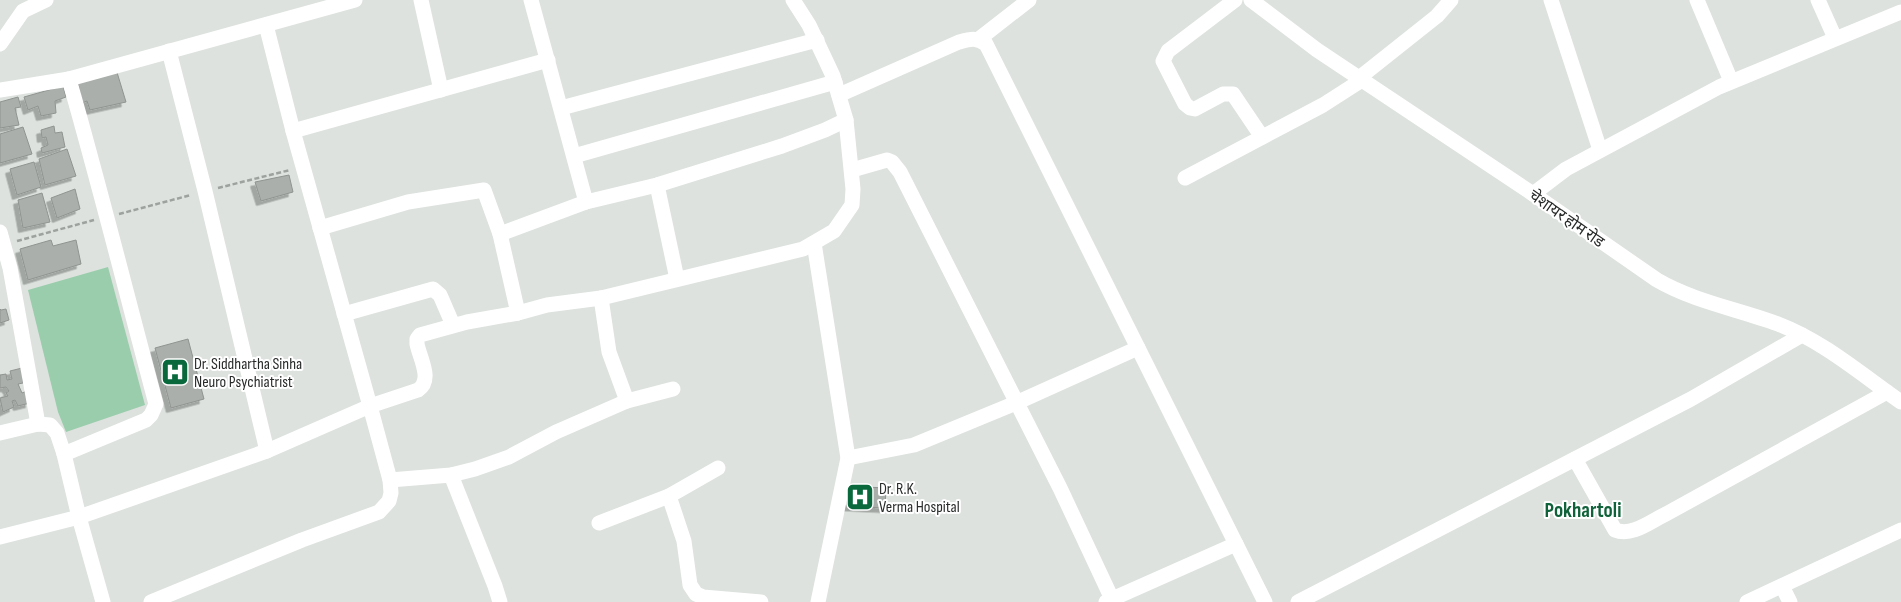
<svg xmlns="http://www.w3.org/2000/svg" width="1901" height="602" viewBox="0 0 1901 602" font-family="'Sofia Sans Condensed','Noto Sans Devanagari',sans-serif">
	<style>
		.green { fill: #9acdac }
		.building { fill: #aaafab; stroke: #909491; filter: url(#shadow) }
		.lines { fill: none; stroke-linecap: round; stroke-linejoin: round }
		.path { stroke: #9ea29f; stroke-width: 2.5; stroke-dasharray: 5 2.5; stroke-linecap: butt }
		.minor { stroke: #fff; stroke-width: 15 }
		.labels { text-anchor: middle; stroke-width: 4; stroke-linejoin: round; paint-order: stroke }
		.street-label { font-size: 16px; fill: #282a29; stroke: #fff }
		.poi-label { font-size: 16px; fill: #282a29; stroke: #fff; text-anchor: start }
		.district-label { font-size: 21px; font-weight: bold; fill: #10623a; stroke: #fff }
	</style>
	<defs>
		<filter id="shadow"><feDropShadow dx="-4.5" dy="4.5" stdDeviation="0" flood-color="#0004"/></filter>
	</defs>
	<rect width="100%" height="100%" fill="#dde2de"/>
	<path class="green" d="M108,267L145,405L66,432L58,412L28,290Z"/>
	<g class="building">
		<path d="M116,69L126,102L90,110L87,101L82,103L78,83Z"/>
		<path d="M63,86L66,97L55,101L56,113L41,116L38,106L28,110L24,97Z"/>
		<path d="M18,97L21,107L15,108L19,125L0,128V102Z"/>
		<path d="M54,126L55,133L62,132L65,147L42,153L41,148L48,145L46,137L42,138L41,130Z"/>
		<path d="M23,127L32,154L0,163V134Z"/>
		<path d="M67,149L76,176L45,185L39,159Z"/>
		<path d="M34,162L41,187L17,195L10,169Z"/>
		<path d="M289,175L293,192L261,201L255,182Z"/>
		<path d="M75,189L80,209L57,218L51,198Z"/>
		<path d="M42,193L50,222L23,228L18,200Z"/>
		<path d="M51,240L53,246L76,240L81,264L28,280L20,249Z"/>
		<path d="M0,309L1,310L6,309L9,320L0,323Z"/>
		<path d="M188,339L204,399L171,408L155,348Z"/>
		<path d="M22,368L23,383L18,384L22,393L27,391L30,403L18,406L15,400L12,401L14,407L3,412L0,398L8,396L6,393L9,391L6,387L0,388V375L6,374L7,380L12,379L10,371Z"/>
		<path d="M845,486L886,488L885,508L844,506Z"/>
	</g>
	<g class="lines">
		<g class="path">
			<path d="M218,188L290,170"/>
			<path d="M119,214L191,195"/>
			<path d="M17,241L94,220"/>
		</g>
		<g class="minor">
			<path d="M421,0L441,90"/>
			<path d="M531,0L586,202"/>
			<path d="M1235,0L1168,51L1163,61L1185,104L1190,108L1195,109L1223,94H1233L1262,137"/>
			<path d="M1251,0L1317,50L1533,194L1657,280C1695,302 1738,309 1778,324C1823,341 1862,375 1901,402"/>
			<path d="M1551,0L1600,150"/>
			<path d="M1697,0L1731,81"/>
			<path d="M1818,0L1835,38"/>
			<path d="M979,39L1029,0"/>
			<path d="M0,44L23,11L46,0"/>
			<path d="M169,51L205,191L267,451"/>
			<path d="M1359,78L1437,16L1451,0"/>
			<path d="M0,90L69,79L355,0"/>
			<path d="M839,95L959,42C970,39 976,37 986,44L1265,602"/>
			<path d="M561,108L817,40"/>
			<path d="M293,131L548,60"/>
			<path d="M574,156L835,82"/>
			<path d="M852,170L887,160L892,162L900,172L1060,488L1112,599L1106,602"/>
			<path d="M1185,178L1323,105L1362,80"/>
			<path d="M657,185L677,279"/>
			<path d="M1533,194L1566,169L1719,87L1901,12"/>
			<path d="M320,228L408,202L484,190L500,234L518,313L547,305L601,298L803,249L834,231L852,205L853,189L846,120L833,76L826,61L809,25L793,0"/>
			<path d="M0,232L10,268L38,424"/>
			<path d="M500,234L586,202L657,185L782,146L825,130L846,120"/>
			<path d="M814,243L848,458L818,602"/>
			<path d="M601,298L609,352L627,401L673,389"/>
			<path d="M344,314L433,289L440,295L453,325"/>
			<path d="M0,433L38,424L50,425L57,433L64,454L146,420L151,415L156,404C127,296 100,187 69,79"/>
			<path d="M64,454L79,517L103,602"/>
			<path d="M848,458L914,445L1016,403L1138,348"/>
			<path d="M1575,459L1615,530C1632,537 1651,521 1666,514L1887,392"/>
			<path d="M451,475L495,586L500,602"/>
			<path d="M390,480L451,475L475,469L509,457L556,432L627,401"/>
			<path d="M669,496L718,468"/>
			<path d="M599,523L669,496L684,541L690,585L696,594L703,597L761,602"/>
			<path d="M0,537L79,517L267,451L370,406L418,390C433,380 420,359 417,344V339L420,335L467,322L518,313"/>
			<path d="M1782,586L1790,602"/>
			<path d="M1112,599L1236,544"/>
			<path d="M151,602L302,540L379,512L389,501L391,493L390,480L370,406L293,131L266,25"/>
			<path d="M1298,602L1691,399L1802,335"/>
			<path d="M1747,602L1901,530"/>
		</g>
	</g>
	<defs>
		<g id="hospital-square" transform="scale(1.4375)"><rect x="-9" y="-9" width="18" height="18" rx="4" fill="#09693d" stroke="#fff"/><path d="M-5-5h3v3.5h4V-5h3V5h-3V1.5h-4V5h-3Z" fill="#fff"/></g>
	</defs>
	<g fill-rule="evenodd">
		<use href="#hospital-square" x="175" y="372"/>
		<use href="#hospital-square" x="860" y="497"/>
	</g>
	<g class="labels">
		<g class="street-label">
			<text transform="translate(1567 218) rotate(35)" y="6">चेशायर होम रोड</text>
		</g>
		<g class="poi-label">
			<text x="194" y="369">Dr. Siddhartha Sinha<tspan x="194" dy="18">Neuro Psychiatrist</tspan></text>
			<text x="879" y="494">Dr. R.K.<tspan x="879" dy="18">Verma Hospital</tspan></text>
		</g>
		<g class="district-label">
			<text x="1583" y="517">Pokhartoli</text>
		</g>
	</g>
</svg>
